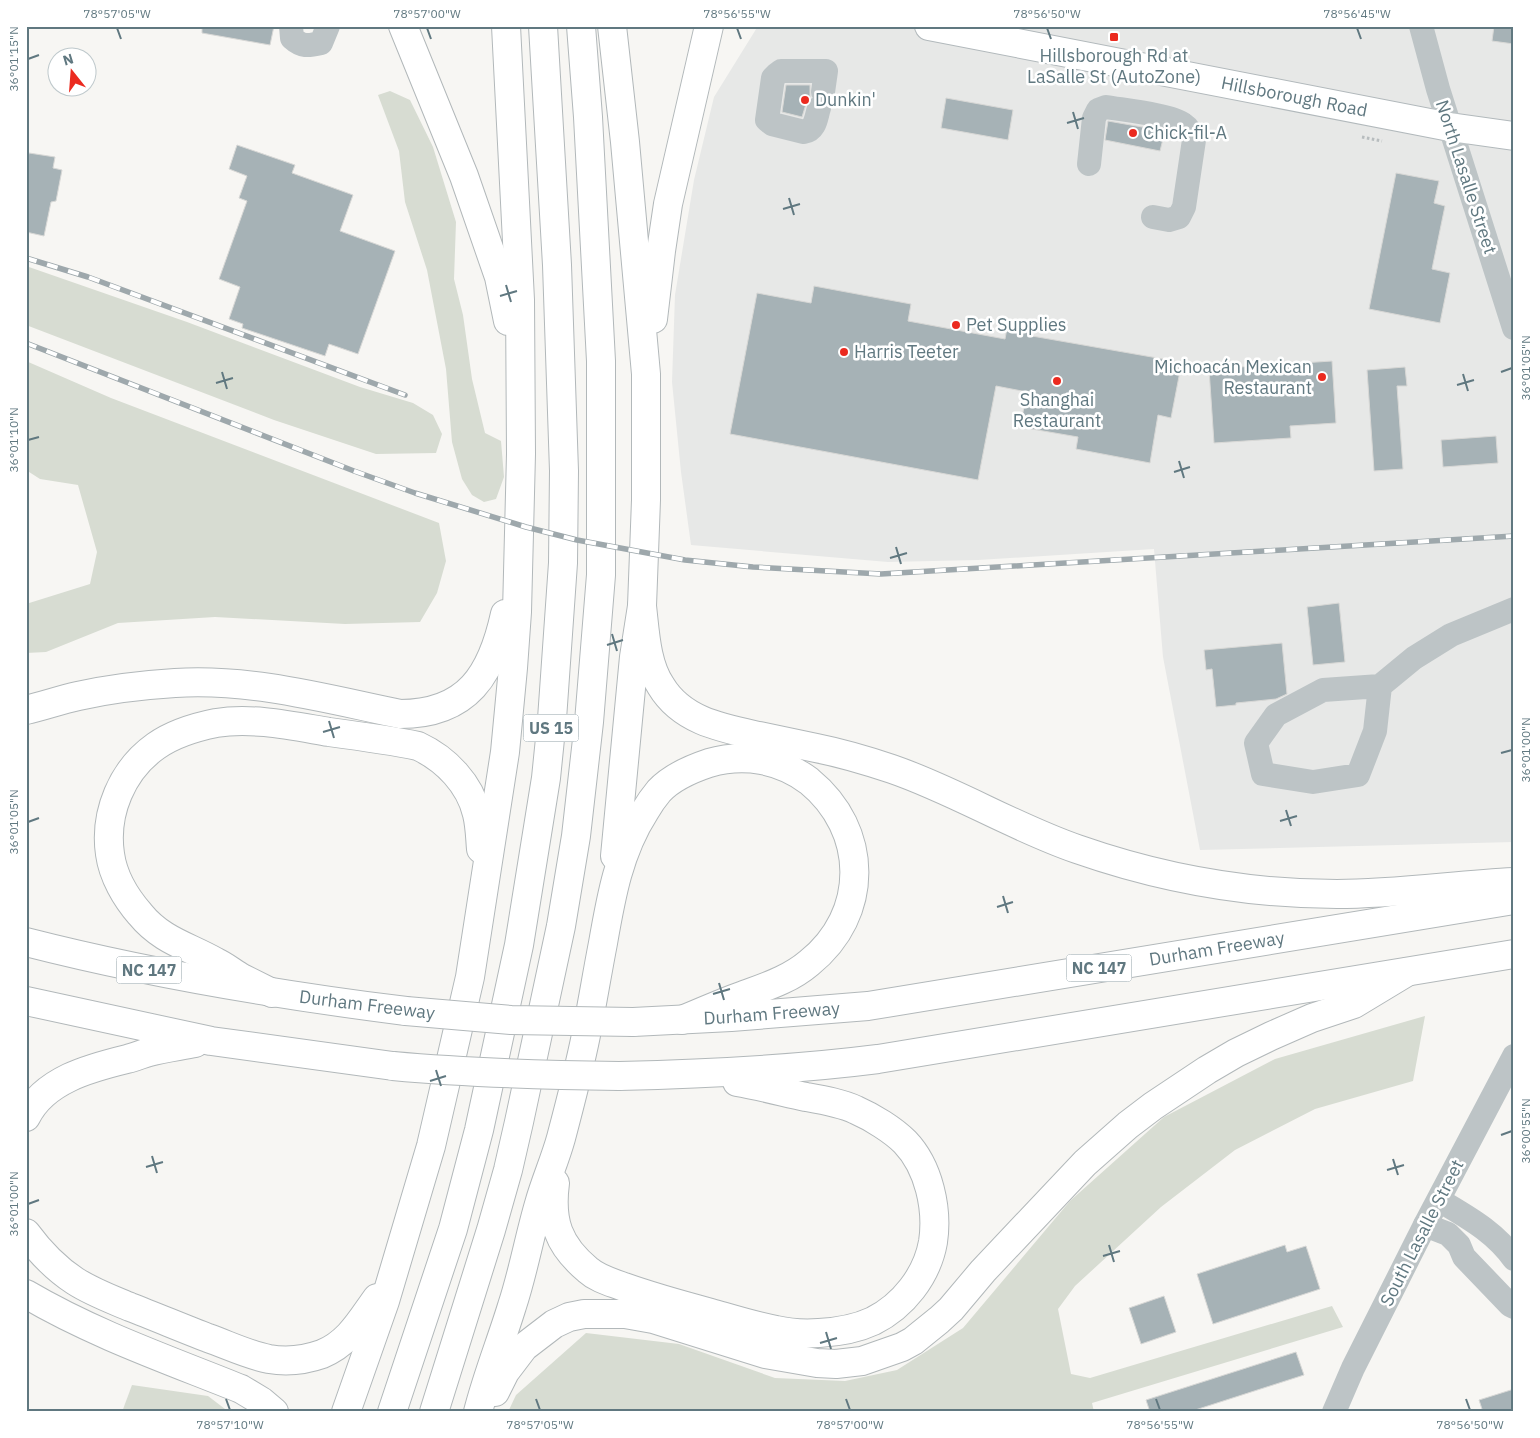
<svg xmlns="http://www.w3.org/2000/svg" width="1540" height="1438" viewBox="0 0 1540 1438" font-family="'IBM Plex Sans',sans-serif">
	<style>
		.built { fill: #e7e8e7 }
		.green { fill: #d7dcd2 }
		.building { fill: #a6b2b6; stroke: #d8d8d6 }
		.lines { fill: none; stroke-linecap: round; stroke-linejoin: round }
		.major-casing { stroke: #b2b9bc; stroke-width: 30 }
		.highway-casing { stroke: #b2b8ba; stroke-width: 30 }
		.path { stroke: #b7bcbe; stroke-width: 3; stroke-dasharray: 2.5 2.5; stroke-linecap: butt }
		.minor { stroke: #bdc4c6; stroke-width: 24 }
		.major { stroke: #fff; stroke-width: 28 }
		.highway { stroke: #fff; stroke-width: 28 }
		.rail-casing { stroke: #9ea8ac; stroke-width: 5.5 }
		.rail { stroke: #fff; stroke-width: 4; stroke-dasharray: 11; stroke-linecap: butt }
		.highway-bridge-casing { stroke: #b2b8ba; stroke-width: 30; stroke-linecap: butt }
		.highway-bridge { stroke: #fff; stroke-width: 28 }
		.ticks { fill: none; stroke: #607880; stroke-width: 2 }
		.poi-dot { fill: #eb2a1f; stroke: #fff; stroke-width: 2 }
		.labels { text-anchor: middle; stroke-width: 5; stroke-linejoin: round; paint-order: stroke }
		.shield { fill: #fff; stroke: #90a0a6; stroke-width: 1 }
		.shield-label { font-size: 16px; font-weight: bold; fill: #607880 }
		.poi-label { font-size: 18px; fill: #607880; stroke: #fff; text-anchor: start }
		.street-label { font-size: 18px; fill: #607880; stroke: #fff }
		.neatline { fill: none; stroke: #607880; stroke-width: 2 }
		.ticks-label { font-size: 12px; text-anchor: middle; fill: #607880 }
	</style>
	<rect width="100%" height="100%" fill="#f7f6f3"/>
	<path class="built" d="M758,26H1514V842L1200,850L1163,657L1154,549L978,560L888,562L691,545L681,472L672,382L675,295L694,180L714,97Z"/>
	<g class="green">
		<path d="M390,91L410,100L433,147L456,222L454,279L463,315L472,379L485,433L501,441L504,477L496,499L484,502L472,495L462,479L452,442L446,369L427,270L405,202L399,151L378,95Z"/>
		<path d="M26,266L187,322L360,387L413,403L433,415L442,434L436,453L376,454L274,420L26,325Z"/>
		<path d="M26,361L111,398L439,523L446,561L437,593L420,622L345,624L215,617L118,623L46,652L26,653V604L90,584L97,552L78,485L40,479L26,470Z"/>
		<path d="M1425,1016L1413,1081L1315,1109L1235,1150L1161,1207L1075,1286L1058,1309L1071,1374L1090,1378L1332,1306L1343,1327L1092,1403L1094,1412H508L516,1395L586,1333L679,1344L775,1378L845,1381L897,1370L963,1328L1070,1201L1164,1117L1275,1059Z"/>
		<path d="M132,1385L208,1396L229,1412H122Z"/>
	</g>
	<g class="building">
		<path d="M202,26H274L270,45L202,33Z"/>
		<path d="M1494,26H1514V44L1492,41Z"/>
		<path d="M786,85H810V97L806,104L802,117L782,112Z"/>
		<path d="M946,98L1013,110L1008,140L941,128Z"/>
		<path d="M1108,121L1165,131L1160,151L1105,140Z"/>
		<path d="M237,145L295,165L292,173L353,195L340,231L395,251L358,354L329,344L325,356L242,328L243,324L229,319L240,287L219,279L247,201L239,198L247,176L229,169Z"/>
		<path d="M29,153L55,157L53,168L62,170L56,201L51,202L44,236L26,232V162H27Z"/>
		<path d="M1396,173L1439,181L1434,203L1445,206L1432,269L1450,273L1440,323L1369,309Z"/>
		<path d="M814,286L911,304L908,321L1005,339L1007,328L1033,333L1032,336L1169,360L1168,364L1181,366L1171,418L1158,415L1150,463L1076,449L1078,437L1020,427L1027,392L996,386L978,480L730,434L757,293L811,303Z"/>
		<path d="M1332,361L1336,423L1290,426L1291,438L1214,443L1209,369Z"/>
		<path d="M1405,367L1407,386H1397L1403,469L1374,471L1367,370Z"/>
		<path d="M1496,436L1498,463L1443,467L1441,440Z"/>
		<path d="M1339,603L1345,662L1313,665L1307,607Z"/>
		<path d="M1282,643L1287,694L1276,699L1236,703V705L1216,707L1212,669L1206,670L1204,650Z"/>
		<path d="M1285,1245L1287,1252L1306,1246L1320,1289L1213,1324L1197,1274Z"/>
		<path d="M1164,1296L1176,1332L1141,1344L1129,1308Z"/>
		<path d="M1296,1352L1304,1375L1189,1412H1150L1146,1400Z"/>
		<path d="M1514,1389V1412H1483L1479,1400Z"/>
	</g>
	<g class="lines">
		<g class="major-casing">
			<g id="major">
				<path id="s1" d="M929,26L1450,127L1514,136"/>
			</g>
		</g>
		<g class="highway-casing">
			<g id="highway">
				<path d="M403,26L464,176L499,277L508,321"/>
				<path d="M612,26L625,142L646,374V500L642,606L634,657L615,856"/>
				<path d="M653,319L661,251L668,204L709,26"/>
				<path d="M642,606C645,631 646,664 661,686C682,721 722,728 759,736C778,740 797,744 816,748C841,753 868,761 892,769C956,791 1013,827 1077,849C1160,878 1249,894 1337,894C1396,894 1455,885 1514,882"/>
				<path d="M26,710C43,706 60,700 78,696C109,689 143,685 175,683C251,678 327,699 400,714C468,714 492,674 505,614"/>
				<path d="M26,942C151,974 278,995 406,1011"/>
				<path d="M272,993C262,988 252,983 242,978C233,973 225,966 216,962C188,946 162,941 140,914C126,898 113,876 110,854C104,813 122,770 156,746C173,734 196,727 216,723C253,717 293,726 329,732C359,736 389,740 418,746C446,759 470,784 477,814C480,826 480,838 481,849"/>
				<path d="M26,1001L211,1041L393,1066"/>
				<path id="s2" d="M633,1022L731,1017L868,1006L1514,900"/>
				<path d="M619,1076C706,1074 792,1070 878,1059L1514,954"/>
				<path d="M26,1117C44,1080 90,1068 127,1059C135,1057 142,1054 149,1052C164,1048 180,1046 195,1043"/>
				<path d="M555,1183C550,1221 558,1245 588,1270C598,1279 611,1282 624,1287C652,1297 681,1305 711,1313C732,1319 754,1326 776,1330C789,1333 805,1334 819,1333C837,1332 856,1329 873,1321C903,1306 927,1276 933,1242C938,1209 929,1167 905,1142C893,1130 872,1117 856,1110C841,1103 823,1100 806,1097C783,1092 760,1086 737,1082"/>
				<path d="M26,1233C40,1252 55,1268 75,1281C92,1292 111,1299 130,1307C156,1317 182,1328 208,1338C228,1345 248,1355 269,1359C287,1362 305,1360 322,1354C349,1343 361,1320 377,1298"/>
				<path d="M26,1294C94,1334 169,1360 241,1389L261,1401L274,1412"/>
				<path d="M495,1392L505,1372L524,1347L554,1324L569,1317L584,1314H625L653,1319L765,1354L817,1363L836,1364L862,1361L902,1347L913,1341L939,1320L951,1309L983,1271L1085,1163L1128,1125L1153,1106L1207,1070L1236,1053L1271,1036L1312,1018L1354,1004L1407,972"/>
				<path d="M346,1412L385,1301L431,1146L470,977L505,752L513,668L517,612L521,454L520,300L506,26"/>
				<path d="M392,1412L453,1229L479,1130L519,945L546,778L552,719L563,563L564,471L557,265L543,26"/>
				<path d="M434,1412L491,1230L508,1170L519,1122L561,926L576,836L589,722L601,575V361L588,117L581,26"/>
				<path d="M478,1412C487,1376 501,1342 512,1306C523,1273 529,1238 539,1204C545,1182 555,1160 561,1138C570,1104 579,1070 586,1035C592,1005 597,974 603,943C611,897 619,851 645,811C649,804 654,797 659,791C672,777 691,769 709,763C744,753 780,759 809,781C869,830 870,914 809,963C789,980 765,987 741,996C721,1003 702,1012 682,1020"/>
			</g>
		</g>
		<path class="path" d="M1362,137L1382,141"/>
		<g class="minor">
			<path d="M291,26L292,38C302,47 308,46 321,43L328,26"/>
			<path d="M1421,26L1438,89L1514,328"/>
			<path d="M819,108C816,117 816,130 804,132L772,124L767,120L773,78L777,74L781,71H826L823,92"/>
			<path d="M1089,164L1094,118L1098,110L1106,107C1123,110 1172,115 1183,124C1189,128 1191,133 1194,140L1184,207L1179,217L1169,220L1153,217"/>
			<path d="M1380,686L1375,731L1358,775L1313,782L1263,774L1256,743L1276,715L1323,690L1380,686L1414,658L1451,635L1514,609"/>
			<path d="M1439,1200C1467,1217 1494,1231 1514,1259"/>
			<path d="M1425,1225L1448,1234L1459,1245L1464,1257L1510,1305L1514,1307"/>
			<path d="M1334,1412L1353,1368L1425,1225L1514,1056"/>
		</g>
		<use href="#major" class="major"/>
		<use href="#highway" class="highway"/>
		<g class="rail-casing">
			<g id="rail">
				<path d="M26,258L88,277L405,395"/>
				<path d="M26,343L354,471L415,493L526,527L577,540L685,560L753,567L881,574L1514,536"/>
			</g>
		</g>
		<use href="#rail" class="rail"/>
		<g class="highway-bridge-casing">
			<g id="highway-bridge">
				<path d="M406,1011L511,1020L633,1022"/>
				<path d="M393,1066C469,1073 542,1075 619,1076"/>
			</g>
		</g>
		<use href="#highway-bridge" class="highway-bridge"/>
	</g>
	<path class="ticks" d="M117,28L121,39M427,28L431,39M737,28L741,39M1047,28L1051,39M1357,28L1361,39M28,59L39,55M1073,112L1078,129M1067,123L1084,118M789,198L794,215M783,209L800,204M506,285L511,302M500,296L517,291M222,372L227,389M1501,372L1512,368M1463,374L1468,391M216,383L233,378M1457,385L1474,380M28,440L39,437M1179,461L1184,478M1174,472L1190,467M896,547L901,564M890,558L907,553M612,634L617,651M607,645L623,640M329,721L334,738M323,732L340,727M1501,753L1512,750M1286,810L1291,826M1280,821L1297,816M28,822L39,818M1003,896L1008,913M997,907L1013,902M719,983L724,1000M713,994L730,989M436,1070L441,1086M430,1081L446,1076M1501,1135L1512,1131M152,1156L157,1173M1393,1159L1398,1175M146,1167L163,1162M1387,1170L1404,1165M28,1204L39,1200M1109,1245L1114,1262M1103,1256L1120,1251M826,1332L831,1349M820,1343L837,1338M226,1399L230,1410M536,1399L540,1410M846,1399L850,1410M1156,1399L1160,1410M1466,1399L1470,1410"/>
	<g class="poi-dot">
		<rect x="1109" y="32" width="10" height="10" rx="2.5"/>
		<circle cx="805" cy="100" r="5"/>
		<circle cx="1133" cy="133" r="5"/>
		<circle cx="956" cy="325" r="5"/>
		<circle cx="844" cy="352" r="5"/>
		<circle cx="1322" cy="377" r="5"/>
		<circle cx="1057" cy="381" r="5"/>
	</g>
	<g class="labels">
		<g class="shield">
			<rect x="523.5" y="714.5" width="55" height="27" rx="4"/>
			<rect x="1066.5" y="954.5" width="65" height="27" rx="4"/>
			<rect x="116.5" y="956.5" width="65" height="27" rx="4"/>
		</g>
		<g class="shield-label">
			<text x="551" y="734">US 15</text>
			<text x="1099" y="974">NC 147</text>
			<text x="149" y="976">NC 147</text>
		</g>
		<g class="poi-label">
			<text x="1114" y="62" text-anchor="middle">Hillsborough Rd at<tspan x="1114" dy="21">LaSalle St (AutoZone)</tspan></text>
			<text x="815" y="106">Dunkin'</text>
			<text x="1143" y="139">Chick-fil-A</text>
			<text x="966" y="331">Pet Supplies</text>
			<text x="854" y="358">Harris Teeter</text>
			<text x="1312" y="373" text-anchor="end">Michoacán Mexican<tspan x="1312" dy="21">Restaurant</tspan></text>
			<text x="1057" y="406" text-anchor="middle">Shanghai<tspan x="1057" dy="21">Restaurant</tspan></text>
		</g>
		<g class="street-label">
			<text dy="6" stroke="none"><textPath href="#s1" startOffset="372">Hillsborough Road</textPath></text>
			<text transform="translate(1466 177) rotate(72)" y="6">North Lasalle Street</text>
			<text dy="6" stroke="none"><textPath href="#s2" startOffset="589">Durham Freeway</textPath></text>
			<text transform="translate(367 1005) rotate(7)" y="6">Durham Freeway</text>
			<text dy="6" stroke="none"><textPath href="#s2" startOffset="139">Durham Freeway</textPath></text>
			<text transform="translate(1422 1233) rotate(-63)" y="6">South Lasalle Street</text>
		</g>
	</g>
	<rect width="1540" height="1438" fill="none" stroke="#ffffff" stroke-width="55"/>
	<g transform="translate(72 72) rotate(343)"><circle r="24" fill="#ffffff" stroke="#bfc9cc"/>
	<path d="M0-4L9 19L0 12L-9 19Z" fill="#eb2a1f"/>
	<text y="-8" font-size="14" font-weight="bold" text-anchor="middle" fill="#607880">N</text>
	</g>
	<rect x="28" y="28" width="1484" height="1382" class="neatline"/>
	<g class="ticks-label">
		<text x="117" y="18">78°57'05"W</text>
		<text x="427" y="18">78°57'00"W</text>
		<text x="737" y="18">78°56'55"W</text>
		<text x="1047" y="18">78°56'50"W</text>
		<text x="1357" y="18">78°56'45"W</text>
		<text transform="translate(14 59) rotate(-90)" y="4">36°01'15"N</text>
		<text transform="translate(1526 368) rotate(-90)" y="4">36°01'05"N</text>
		<text transform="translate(14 440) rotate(-90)" y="4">36°01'10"N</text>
		<text transform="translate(1526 750) rotate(-90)" y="4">36°01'00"N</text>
		<text transform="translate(14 822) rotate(-90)" y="4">36°01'05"N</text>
		<text transform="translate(1526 1131) rotate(-90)" y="4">36°00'55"N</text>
		<text transform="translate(14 1204) rotate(-90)" y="4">36°01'00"N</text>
		<text x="230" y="1429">78°57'10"W</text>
		<text x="540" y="1429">78°57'05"W</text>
		<text x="850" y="1429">78°57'00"W</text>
		<text x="1160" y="1429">78°56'55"W</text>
		<text x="1470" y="1429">78°56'50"W</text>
	</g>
</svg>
